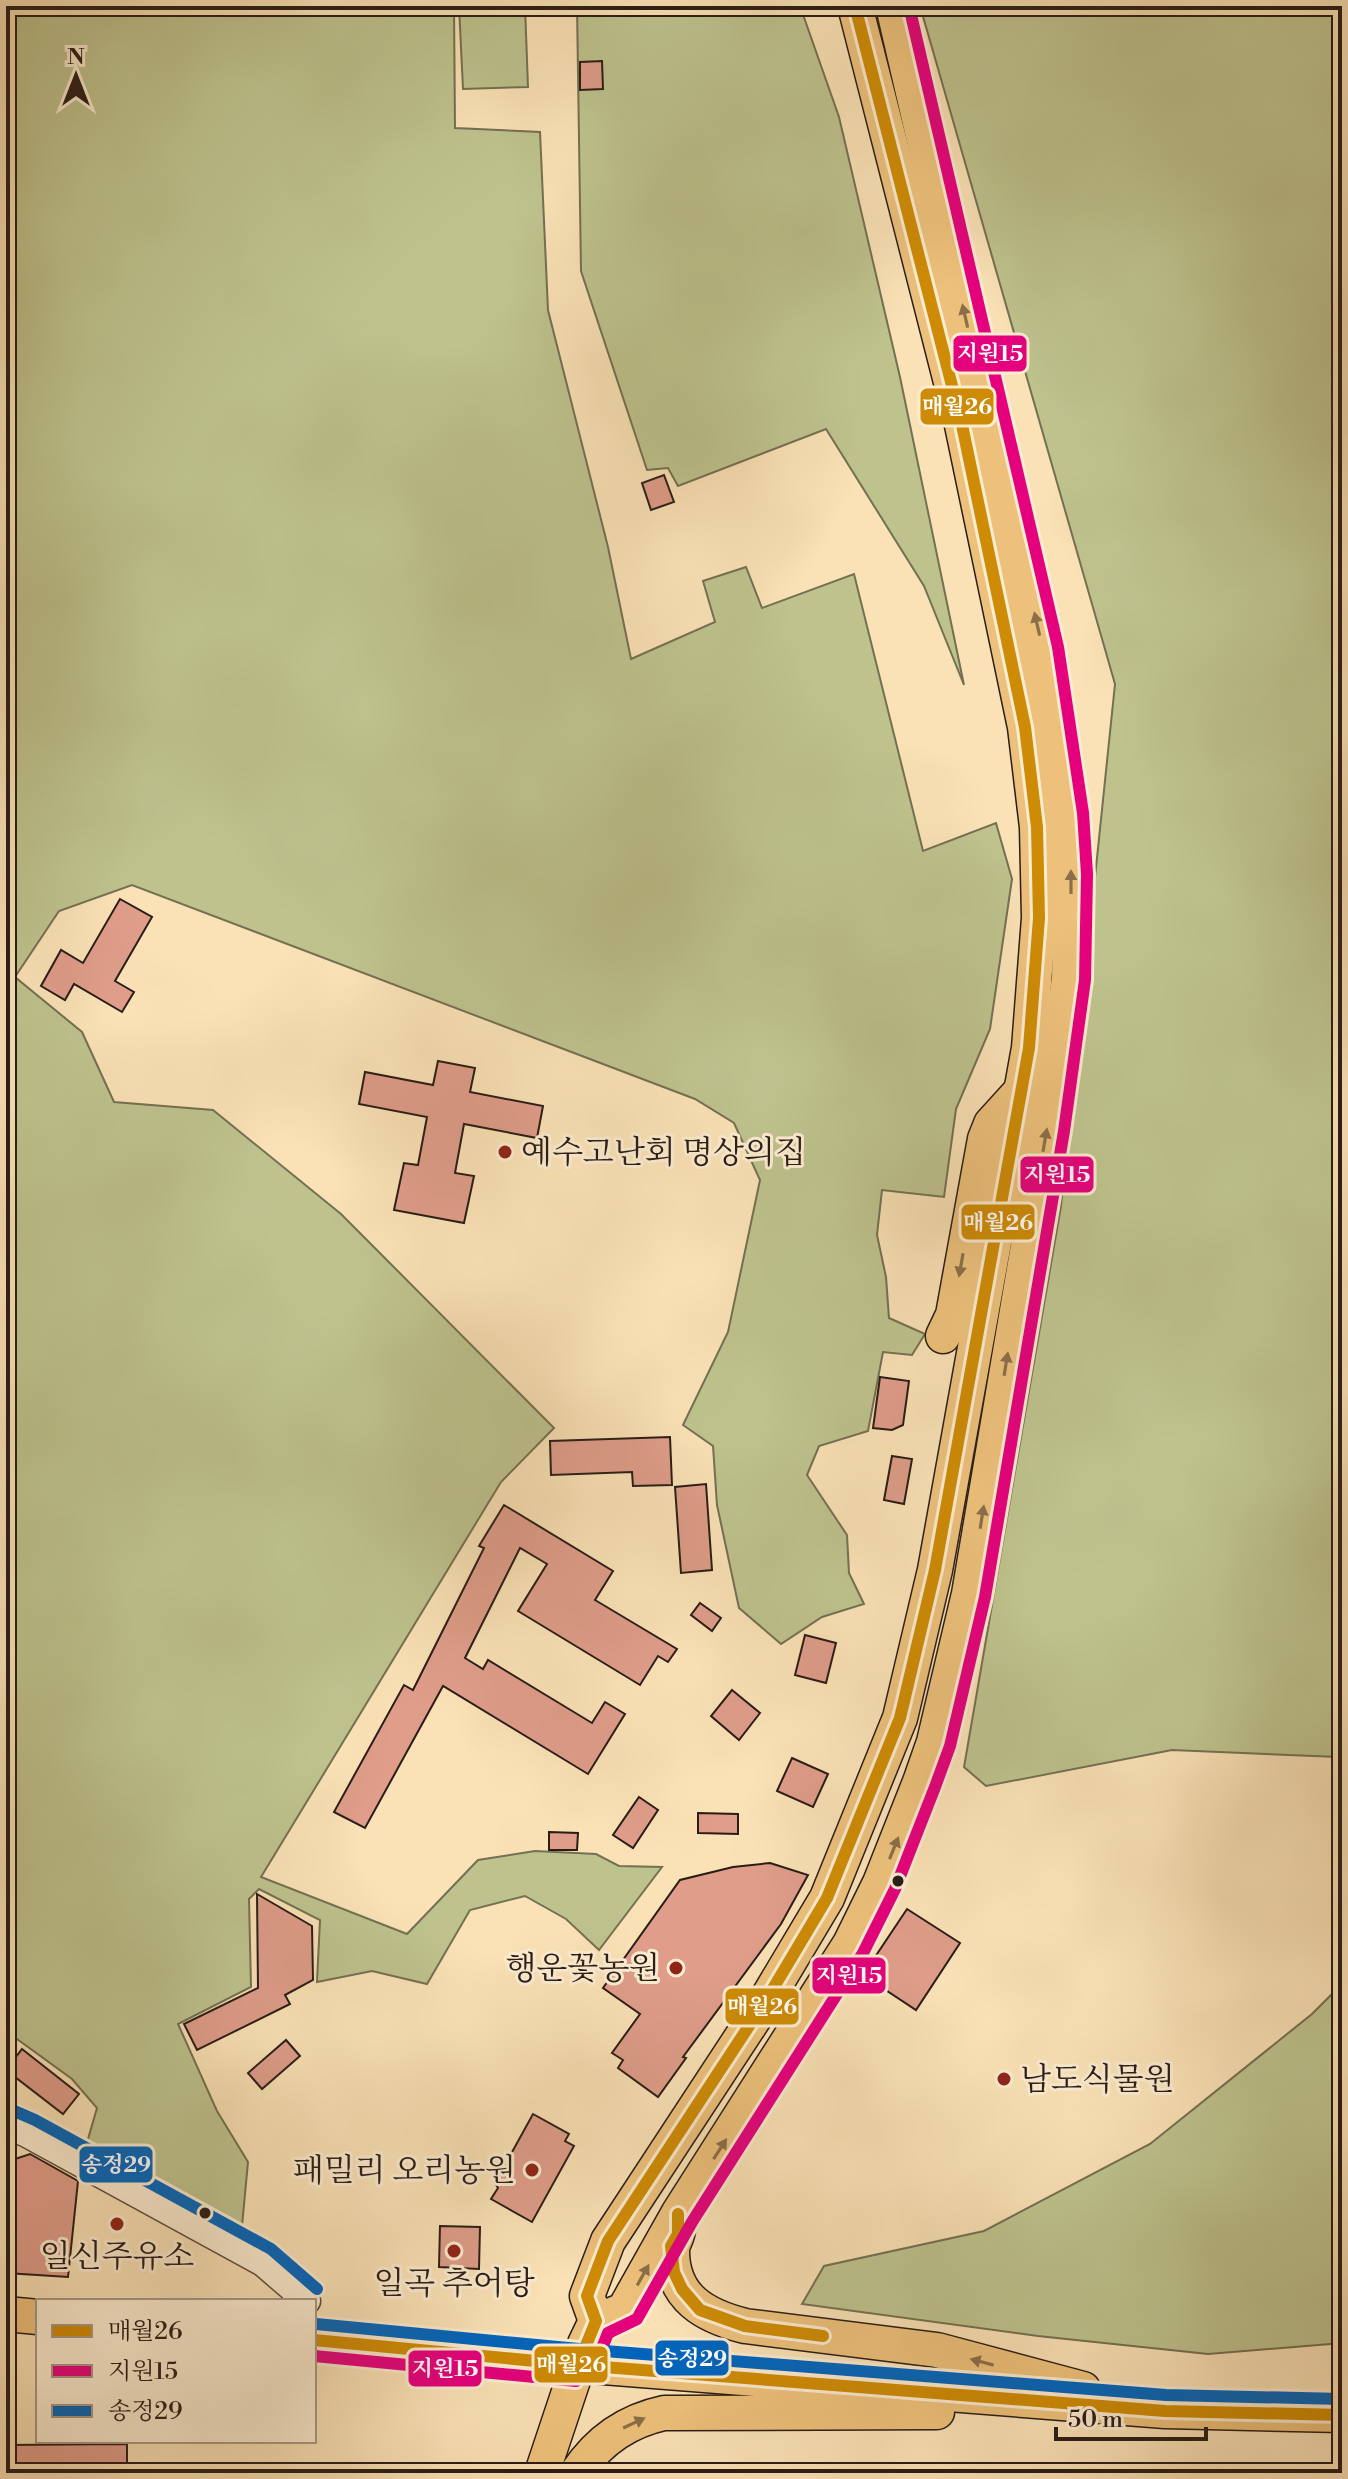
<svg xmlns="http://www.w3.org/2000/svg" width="1348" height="2479" viewBox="0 0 1348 2479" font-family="'Libre Bodoni','Noto Serif KR',serif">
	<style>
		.green { fill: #bec38e; stroke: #747052; stroke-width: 2 }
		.building { fill: #df9d8a; stroke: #291d17; stroke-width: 2 }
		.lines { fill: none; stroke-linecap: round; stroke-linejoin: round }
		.minor-casing { stroke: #5d4e3f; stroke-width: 29 }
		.major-casing { stroke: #291d17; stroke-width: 37 }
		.minor { stroke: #fcecd0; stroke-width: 26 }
		.major { stroke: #edc17b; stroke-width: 34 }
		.bus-1-casing { stroke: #fcecd0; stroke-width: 18 }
		.bus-2-casing { stroke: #fcecd0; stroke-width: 18 }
		.bus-3-casing { stroke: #fcecd0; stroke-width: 18 }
		.bus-1 { stroke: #ce8b05; stroke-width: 12 }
		.bus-2 { stroke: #e5007d; stroke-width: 12 }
		.bus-3 { stroke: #0065bd; stroke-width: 12 }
		.oneway { fill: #8b6f49 }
		.poi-dot { fill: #8f2418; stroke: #fcecd0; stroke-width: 3 }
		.bus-dot { fill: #291d17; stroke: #fcecd0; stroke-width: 3 }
		.labels { text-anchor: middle; stroke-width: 6; stroke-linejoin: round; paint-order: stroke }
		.poi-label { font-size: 32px; fill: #291d17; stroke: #fcecd0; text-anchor: start }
		.line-badge { stroke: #fcecd0; stroke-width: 3 }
		.badge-label { font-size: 22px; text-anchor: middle; font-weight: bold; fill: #fff }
	</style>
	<rect width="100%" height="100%" fill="#fae2b6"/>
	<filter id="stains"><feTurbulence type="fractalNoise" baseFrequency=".0025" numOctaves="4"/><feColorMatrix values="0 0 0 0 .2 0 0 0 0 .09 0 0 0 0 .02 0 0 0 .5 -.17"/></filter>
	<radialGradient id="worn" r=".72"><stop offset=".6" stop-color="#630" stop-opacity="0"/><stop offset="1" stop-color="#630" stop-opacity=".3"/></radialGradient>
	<g class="green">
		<path d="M6,6H454L455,128L540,132L548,310L608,547L631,659L715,622L703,581L746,567L762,608L854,574L923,851L996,823L1012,879L990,1029L956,1109L944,1197L882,1190L877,1235L886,1277L889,1318L925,1334L912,1355L883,1352L868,1431L819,1446L807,1475L847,1535L849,1573L864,1604L822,1617L781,1644L739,1608L717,1505L713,1446L683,1425L728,1332L760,1180L734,1123L695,1099L132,885L59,911L15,977L82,1032L114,1102L213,1110L341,1214L554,1428L501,1482L261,1877L407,1934L478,1860L535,1851L596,1854L619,1866L662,1867L599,1950L566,1919L525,1896L470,1910L427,1984L372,1971L317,1982L320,1920L259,1889L249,1899L251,1987L178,2024L217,2111L248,2162L242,2226L86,2146L97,2108L72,2079L6,2031Z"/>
		<path d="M459,6H525L528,87L463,89Z"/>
		<path d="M577,6H800L839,117L900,377L964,685L924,586L826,429L678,486L668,468L647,470L581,271Z"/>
		<path d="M920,6H1342V1755L1338,1757L1172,1750L986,1786L964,1767L1061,1206L1115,684Z"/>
		<path d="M1342,1984V2343L1208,2354L1038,2336L802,2304L824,2266L984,2231L1150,2144L1312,2014Z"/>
	</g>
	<g class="building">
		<path d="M602,61L603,89L580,90V62Z"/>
		<path d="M664,475L674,502L651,510L642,483Z"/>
		<path d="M120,899L152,917L115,981L134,992L122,1012L74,984L65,1000L41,986L61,950L83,963Z"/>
		<path d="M438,1061L475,1068L470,1092L543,1106L537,1138L464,1124L455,1173L474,1176L464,1223L394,1210L404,1163L418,1165L427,1117L359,1104L365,1072L433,1085Z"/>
		<path d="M880,1377L909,1381L903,1425L892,1430L873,1428Z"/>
		<path d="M670,1437L672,1485L633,1486L632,1472L551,1475L550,1441Z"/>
		<path d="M892,1456L912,1459L904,1504L884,1500Z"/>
		<path d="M706,1484L712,1570L681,1573L675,1487Z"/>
		<path d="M504,1505L613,1571L595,1600L677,1649L668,1662L658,1656L640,1685L518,1611L547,1564L520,1548L465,1658L483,1669L488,1660L592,1723L605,1702L625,1714L588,1774L443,1686L365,1828L334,1812L404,1685L413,1690L484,1548L479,1546Z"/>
		<path d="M700,1603L721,1618L712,1631L691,1615Z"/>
		<path d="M805,1635L836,1643L826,1683L795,1675Z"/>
		<path d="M732,1690L760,1713L739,1740L711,1716Z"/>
		<path d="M792,1758L828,1774L813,1807L777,1791Z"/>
		<path d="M639,1797L658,1810L633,1848L613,1835Z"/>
		<path d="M698,1813L738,1814V1834L698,1833Z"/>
		<path d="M549,1832L578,1833L577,1850H549Z"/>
		<path d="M770,1863L808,1875L781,1924L683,2057L686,2058L658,2097L618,2068L623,2060L612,2053L640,2014L603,1988L680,1880L733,1867Z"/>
		<path d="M257,1894L312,1926L313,1980L285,1995L290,2004L197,2050L184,2024L258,1988Z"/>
		<path d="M907,1909L960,1943L916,2010L863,1975Z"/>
		<path d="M286,2040L300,2056L262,2089L248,2073Z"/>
		<path d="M22,2049L79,2094L63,2114L6,2070Z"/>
		<path d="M533,2114L569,2134L565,2141L574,2146L532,2222L491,2199L498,2188L495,2183Z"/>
		<path d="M30,2154L78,2181L68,2277L6,2273V2162Z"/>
		<path d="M440,2226L480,2227L479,2269L439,2267Z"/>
		<path d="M127,2444V2473H6V2445Z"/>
	</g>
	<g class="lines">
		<g class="minor-casing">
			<path id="minor" d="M6,2125L27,2134L263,2263L307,2301"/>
		</g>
		<g class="major-casing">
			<g id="major">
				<path d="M943,1336L953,1315L985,1139L991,1124L1021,1091"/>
				<path d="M678,2227C679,2236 672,2242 672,2251C672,2298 705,2316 745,2326L937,2350L1083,2389"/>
				<path d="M6,2314L38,2317"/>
				<path d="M596,2321L624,2310L678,2214L850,1944L880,1883L920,1782L934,1742L969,1594L1048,1128L1069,978L1071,874L1067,814L1042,649L893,6"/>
				<path d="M314,2340L578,2365L1165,2411L1342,2415"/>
				<path d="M542,2473L585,2344L596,2321L587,2296L608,2241L768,1997L827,1898L900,1718L935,1570L1029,1048L1039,918L1037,827L1025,727L962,425L855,6"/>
				<path d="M577,2473C598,2441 627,2421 664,2413L937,2412"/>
			</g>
		</g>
		<use href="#minor" class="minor"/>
		<use href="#major" class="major"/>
		<g class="bus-1-casing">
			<g id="bus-1">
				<path d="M678,2214V2234L671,2246L674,2272L682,2289L700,2310L745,2326L823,2336"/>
				<path d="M314,2340L578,2365L1165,2411L1342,2415"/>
				<path d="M578,2365L596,2321L587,2296L608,2241L768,1997L827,1898L900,1718L935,1570L1029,1048L1039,918L1037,827L1025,727L962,425L855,6"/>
			</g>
		</g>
		<g class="bus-2-casing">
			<g id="bus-2">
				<path d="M314,2356L576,2381"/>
				<path d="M593,2371L608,2333L637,2319L692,2222L863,1953L895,1889L935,1787L950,1746L985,1597L1064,1131L1085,980L1087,874L1083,813L1058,647L909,6"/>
			</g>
		</g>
		<g class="bus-3-casing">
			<g id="bus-3">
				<path d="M12,2110L35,2120L271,2249L317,2289"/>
				<path d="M316,2324L579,2349L1166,2395L1342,2399"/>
			</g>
		</g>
		<use href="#bus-1" class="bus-1"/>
		<use href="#bus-2" class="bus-2"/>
		<use href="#bus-3" class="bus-3"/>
	</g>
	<defs><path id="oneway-solid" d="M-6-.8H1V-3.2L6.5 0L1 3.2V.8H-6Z" transform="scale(2)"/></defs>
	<g class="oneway">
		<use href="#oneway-solid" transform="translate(965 316) rotate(-103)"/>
		<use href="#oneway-solid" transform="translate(1037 624) rotate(-103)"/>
		<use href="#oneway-solid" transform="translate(1071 882) rotate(-90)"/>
		<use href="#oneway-solid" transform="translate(1045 1140) rotate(-80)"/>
		<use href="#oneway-solid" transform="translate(961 1265) rotate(100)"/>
		<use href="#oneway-solid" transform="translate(1006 1364) rotate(-81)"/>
		<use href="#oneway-solid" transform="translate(982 1517) rotate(-81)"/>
		<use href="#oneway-solid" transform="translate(894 1848) rotate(-68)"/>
		<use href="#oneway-solid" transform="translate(720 2149) rotate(-57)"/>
		<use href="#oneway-solid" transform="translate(643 2275) rotate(-61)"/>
		<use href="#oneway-solid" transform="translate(982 2362) rotate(-165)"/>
		<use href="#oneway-solid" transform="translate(634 2423) rotate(-25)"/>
	</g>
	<g class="poi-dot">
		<circle cx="505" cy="1152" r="8"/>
		<circle cx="676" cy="1968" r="8"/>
		<circle cx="1004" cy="2079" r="8"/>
		<circle cx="532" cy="2170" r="8"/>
		<circle cx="117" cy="2224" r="8"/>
		<circle cx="454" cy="2251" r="8"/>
	</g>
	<g class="bus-dot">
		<circle cx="898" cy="1881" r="7"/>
		<circle cx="205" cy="2213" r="7"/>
	</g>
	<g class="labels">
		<g class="poi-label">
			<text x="521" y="1163">예수고난회 명상의집</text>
			<text x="660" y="1979" text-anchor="end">행운꽃농원</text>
			<text x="1020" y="2090">남도식물원</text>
			<text x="516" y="2181" text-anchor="end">패밀리 오리농원</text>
			<text x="117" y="2267" text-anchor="middle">일신주유소</text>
			<text x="454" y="2294" text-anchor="middle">일곡 추어탕</text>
		</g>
	</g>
	<g class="line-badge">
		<rect x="952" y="334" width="76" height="39" rx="8" fill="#e5007d"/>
		<rect x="919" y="387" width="76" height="39" rx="8" fill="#ce8b05"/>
		<rect x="1019" y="1155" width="76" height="39" rx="8" fill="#e5007d"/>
		<rect x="960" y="1203" width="76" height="38" rx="8" fill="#ce8b05"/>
		<rect x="811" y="1956" width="76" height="39" rx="8" fill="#e5007d"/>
		<rect x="724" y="1987" width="76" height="39" rx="8" fill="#ce8b05"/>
		<rect x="78" y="2145" width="76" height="39" rx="8" fill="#0065bd"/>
		<rect x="654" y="2339" width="76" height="38" rx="8" fill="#0065bd"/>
		<rect x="533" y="2345" width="76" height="39" rx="8" fill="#ce8b05"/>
		<rect x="407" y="2349" width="76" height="39" rx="8" fill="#e5007d"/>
	</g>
	<g class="badge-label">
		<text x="990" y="361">지원15</text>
		<text x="957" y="414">매월26</text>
		<text x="1057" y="1182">지원15</text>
		<text x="998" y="1230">매월26</text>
		<text x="849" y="1983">지원15</text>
		<text x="762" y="2014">매월26</text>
		<text x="116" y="2172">송정29</text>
		<text x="692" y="2366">송정29</text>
		<text x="571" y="2372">매월26</text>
		<text x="445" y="2376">지원15</text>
	</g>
	<rect width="1348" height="2479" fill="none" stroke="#fae2b6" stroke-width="32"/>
	<rect x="8" y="8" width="1332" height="2463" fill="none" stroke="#291d17" stroke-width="4"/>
	<rect x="16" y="16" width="1316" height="2447" fill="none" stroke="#291d17" stroke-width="2"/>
	<rect x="36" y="2299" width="280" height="144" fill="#fcecd0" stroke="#a89986" stroke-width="2"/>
	<rect x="52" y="2325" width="40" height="12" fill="#ce8b05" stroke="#a89986" stroke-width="2"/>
	<text x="108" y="2339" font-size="24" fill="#291d17">매월26</text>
	<rect x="52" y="2365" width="40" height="12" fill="#e5007d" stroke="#a89986" stroke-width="2"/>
	<text x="108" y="2379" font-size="24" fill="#291d17">지원15</text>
	<rect x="52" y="2405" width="40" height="12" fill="#0065bd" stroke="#a89986" stroke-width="2"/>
	<text x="108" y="2419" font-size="24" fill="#291d17">송정29</text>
	<g transform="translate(76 76)" stroke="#fcecd0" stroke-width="6" paint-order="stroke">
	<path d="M0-6L14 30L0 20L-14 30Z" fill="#291d17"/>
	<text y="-12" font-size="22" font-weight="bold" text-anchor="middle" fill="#291d17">N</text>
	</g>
	<path d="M1056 2427v12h150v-12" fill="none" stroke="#291d17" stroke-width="4"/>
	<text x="1068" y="2427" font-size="24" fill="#291d17" stroke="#fcecd0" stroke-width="6" paint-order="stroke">50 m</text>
	<rect width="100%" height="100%" filter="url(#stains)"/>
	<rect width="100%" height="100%" fill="url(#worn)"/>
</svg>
